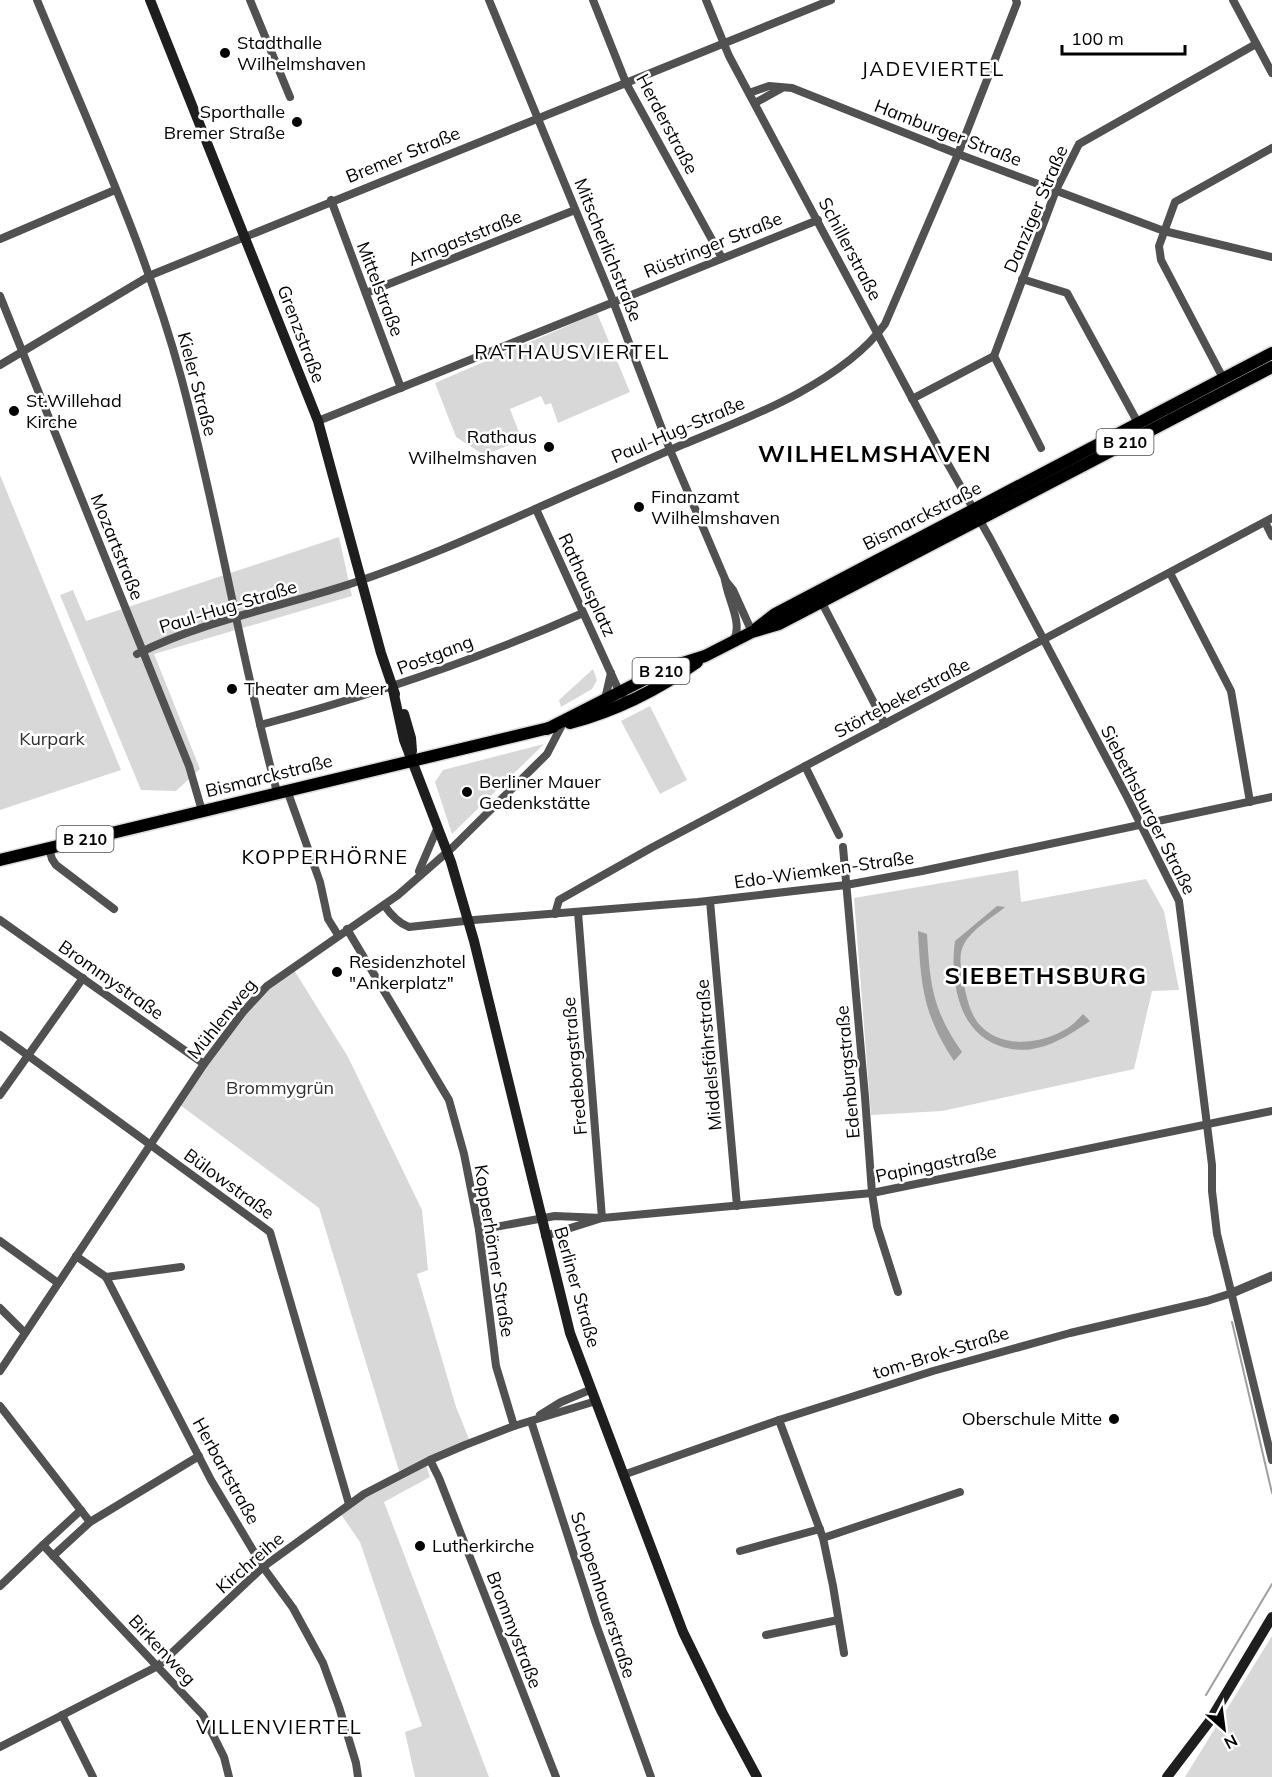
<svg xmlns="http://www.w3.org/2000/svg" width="1272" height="1777" viewBox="0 0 1272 1777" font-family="Mulish,sans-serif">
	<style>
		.green { fill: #d8d8d8 }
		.water { fill: #9f9f9f }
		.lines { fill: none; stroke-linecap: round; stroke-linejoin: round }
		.stream { stroke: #9f9f9f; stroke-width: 2 }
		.primary-casing { stroke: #dbdbdb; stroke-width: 15 }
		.minor { stroke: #515151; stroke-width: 8 }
		.tertiary { stroke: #515151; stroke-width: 9 }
		.secondary { stroke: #1e1e1e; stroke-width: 10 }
		.primary { stroke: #000; stroke-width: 12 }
		.poi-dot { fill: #000; stroke: #fff; stroke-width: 2 }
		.labels { text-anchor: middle; stroke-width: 5; stroke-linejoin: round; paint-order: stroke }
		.shield { fill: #fff; stroke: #4c4c4c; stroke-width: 1.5 }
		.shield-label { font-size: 16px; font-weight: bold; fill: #000 }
		.poi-label { font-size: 18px; fill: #000; stroke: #fff; text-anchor: start }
		.street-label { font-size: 18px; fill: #000; stroke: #fff }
		.park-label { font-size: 18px; fill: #2f2f2f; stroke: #fff }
		.neighbourhood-label { font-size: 20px; letter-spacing: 1.5px; fill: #000; stroke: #fff }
		.district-label { font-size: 24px; font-weight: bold; letter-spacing: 1.5px; fill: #000; stroke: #fff }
	</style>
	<rect width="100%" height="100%" fill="#fff"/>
	<g class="green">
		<path d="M597,313L630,392L558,423L551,403L545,405L541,396L510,409L522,440L484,455L456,437L435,383Z"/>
		<path d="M0,475L121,770L0,810Z"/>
		<path d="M339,537L352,596L154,654L200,769L176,791L141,790L60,595L73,590L86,621Z"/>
		<path d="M593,669L597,680L592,689L561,707L559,700Z"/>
		<path d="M650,706L687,780L660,794L621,721Z"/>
		<path d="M544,744L452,834L435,782L443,770Z"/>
		<path d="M1018,870L1021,902L1146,879L1164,911L1179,990L1152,991L1134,1069L942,1111L871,1115L854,898Z"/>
		<path d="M294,970L348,1057L422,1210L428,1270L417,1274L456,1407L469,1439L399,1471L319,1208L180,1105L224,1039L268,988Z"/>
		<path d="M426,1465L430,1477L384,1502L489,1777H415L405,1732L422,1726L360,1542L340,1513L366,1496Z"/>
		<path d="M1272,1636V1777H1185Z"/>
	</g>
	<g class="water">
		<path d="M997,906L1005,907C992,918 972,929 964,944C958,955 961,968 963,980C966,994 969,1011 978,1023C999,1049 1040,1045 1066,1029C1073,1025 1078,1019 1083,1014L1090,1021C1074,1032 1056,1044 1037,1048C1014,1054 985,1045 971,1025C955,1004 951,967 955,941Z"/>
		<path d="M918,931L927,934C930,984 932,1009 962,1052L954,1061C923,1014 921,986 918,931Z"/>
	</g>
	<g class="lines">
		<g class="stream">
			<path d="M1232,1322L1272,1493"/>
			<path d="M1206,1695L1272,1584"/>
		</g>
		<g class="primary-casing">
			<g id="primary">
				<path d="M757,628L775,614L1272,353"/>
				<path d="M570,723C615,711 659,689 697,662"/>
				<path d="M547,729L667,668L705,656L752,632L779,624L1272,367"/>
				<path d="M0,860L553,727"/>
			</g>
		</g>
		<g class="minor">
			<path d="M37,0C88,124 146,247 181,377C218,514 240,655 277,792"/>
			<path d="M250,0L290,97"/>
			<path d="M489,0L613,301L670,450L725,579C727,598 743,622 734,640"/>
			<path d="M593,0L626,83L722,258"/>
			<path d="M706,0L729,56L936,443L991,540L1127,797L1179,901L1212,1165V1191L1217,1234L1272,1460"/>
			<path d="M1233,0L1272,73"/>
			<path d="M749,93L769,86L792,88L958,154L1164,231L1272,257"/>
			<path d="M755,103L782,88"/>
			<path d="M331,200L401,388"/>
			<path d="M0,239L115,190"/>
			<path d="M1022,279L1067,293L1138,423"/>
			<path d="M366,293L575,210"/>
			<path d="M0,296L189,766L202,811"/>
			<path d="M994,356L1041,448"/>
			<path d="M0,365L151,275L831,0"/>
			<path d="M1223,378L1161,260L1159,246L1175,202L1272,148"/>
			<path d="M912,399L994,356L1056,190L1079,144L1256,44"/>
			<path d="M318,421L818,220"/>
			<path d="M536,509L619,691L623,694"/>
			<path d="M1265,522L1272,536"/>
			<path d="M1170,573L1231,691L1250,802"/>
			<path d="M725,580L733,590L752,632"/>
			<path d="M821,601L885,724"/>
			<path d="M137,654C205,620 281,607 353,583C435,556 513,518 592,484C623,471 653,457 684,444C749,418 843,382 885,324L958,154L1017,3L1016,0"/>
			<path d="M605,699L611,673"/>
			<path d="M260,725C370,696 479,659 583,613"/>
			<path d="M805,766L839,835"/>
			<path d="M287,790L320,882L328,919L338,935"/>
			<path d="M843,847L865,1097L872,1193L877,1226L898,1292"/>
			<path d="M49,848L52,859L56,865L114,909"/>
			<path d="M419,871L437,829"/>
			<path d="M710,901L737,1206"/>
			<path d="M384,905C391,915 398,923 409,927L474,920L698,902L846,885L922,871L1272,797"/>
			<path d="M555,914L559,900L651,848L1272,518"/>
			<path d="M0,920L204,1064"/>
			<path d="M347,929L449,1100L464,1154L479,1230L496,1366L514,1426"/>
			<path d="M0,1035L270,1232L349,1504"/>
			<path d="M0,1095L83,978"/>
			<path d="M479,1230L555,1216L602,1218L872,1193L1272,1111"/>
			<path d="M545,1236L602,1218L578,912"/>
			<path d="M0,1241L58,1283"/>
			<path d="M76,1256L106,1277L211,1480L263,1567L293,1608L323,1663L339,1707L356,1763L358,1777"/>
			<path d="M106,1277L181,1267"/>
			<path d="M0,1308L25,1333"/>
			<path d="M0,1371L204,1064L243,1012L267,986L398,895L453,847L547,754L562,725"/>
			<path d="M0,1406L90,1522"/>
			<path d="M540,1415L561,1402L592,1389"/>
			<path d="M779,1420L823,1538L833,1586L844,1653"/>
			<path d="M531,1421L596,1624L651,1777"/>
			<path d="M430,1460L439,1478L556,1777"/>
			<path d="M623,1475L779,1420L933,1371L1070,1333L1207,1301L1232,1293"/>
			<path d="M823,1538L960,1492"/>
			<path d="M43,1545L81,1510"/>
			<path d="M740,1551L820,1529"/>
			<path d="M53,1556L90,1522L199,1456"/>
			<path d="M0,1586L43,1545L203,1715L224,1757L229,1777"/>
			<path d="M766,1635L838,1620"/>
			<path d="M62,1715L93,1777"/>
			<path d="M0,1747L158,1666L263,1567L364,1494L430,1460L465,1445L514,1426L596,1401"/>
		</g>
		<path class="tertiary" d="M1232,1293L1272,1276"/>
		<g class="secondary">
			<path d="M150,0L318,421L381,653L395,694"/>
			<path d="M393,690L404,740L451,862L474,941L570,1333L683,1632L722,1712L757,1777"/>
			<path d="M404,714L411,738L412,751"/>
			<path d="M1167,1777L1209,1722L1272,1617"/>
		</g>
		<use href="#primary" class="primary"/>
	</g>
	<g class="poi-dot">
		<circle cx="225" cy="53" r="6"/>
		<circle cx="297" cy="122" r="6"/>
		<circle cx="14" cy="411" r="6"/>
		<circle cx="549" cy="447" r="6"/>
		<circle cx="639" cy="507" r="6"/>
		<circle cx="232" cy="689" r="6"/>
		<circle cx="467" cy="792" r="6"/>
		<circle cx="337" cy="972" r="6"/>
		<circle cx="1114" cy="1419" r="6"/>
		<circle cx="420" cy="1546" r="6"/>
	</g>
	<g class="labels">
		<g class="shield">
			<rect x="1096.5" y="429" width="57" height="26" rx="4.5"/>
			<rect x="632.5" y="658" width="57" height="26" rx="4.5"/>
			<rect x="56.5" y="826" width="57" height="26" rx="4.5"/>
		</g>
		<g class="shield-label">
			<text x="1125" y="448">B 210</text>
			<text x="661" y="677">B 210</text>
			<text x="85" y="845">B 210</text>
		</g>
		<g class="poi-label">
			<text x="237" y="49">Stadthalle<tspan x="237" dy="21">Wilhelmshaven</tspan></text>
			<text x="285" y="118" text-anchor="end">Sporthalle<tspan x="285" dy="21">Bremer Straße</tspan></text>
			<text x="26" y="407">St.Willehad<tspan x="26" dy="21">Kirche</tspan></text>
			<text x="537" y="443" text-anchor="end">Rathaus<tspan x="537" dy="21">Wilhelmshaven</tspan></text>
			<text x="651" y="503">Finanzamt<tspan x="651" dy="21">Wilhelmshaven</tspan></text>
			<text x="244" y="695">Theater am Meer</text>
			<text x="479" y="788">Berliner Mauer<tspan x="479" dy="21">Gedenkstätte</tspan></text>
			<text x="349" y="968">Residenzhotel<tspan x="349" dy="21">"Ankerplatz"</tspan></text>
			<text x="1102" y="1425" text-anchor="end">Oberschule Mitte</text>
			<text x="432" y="1552">Lutherkirche</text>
		</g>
		<g class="street-label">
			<text transform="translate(667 124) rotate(62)" y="6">Herderstraße</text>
			<text transform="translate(948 133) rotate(21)" y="6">Hamburger Straße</text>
			<text transform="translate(403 155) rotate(-22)" y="6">Bremer Straße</text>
			<text transform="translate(1036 209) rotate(-67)" y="6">Danziger Straße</text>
			<text transform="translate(465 238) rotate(-22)" y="6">Arngaststraße</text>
			<text transform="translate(713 245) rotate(-22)" y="6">Rüstringer Straße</text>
			<text transform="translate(850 249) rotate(62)" y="6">Schillerstraße</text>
			<text transform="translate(608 250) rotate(68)" y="6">Mitscherlichstraße</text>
			<text transform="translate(380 289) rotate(69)" y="6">Mittelstraße</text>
			<text transform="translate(301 334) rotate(69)" y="6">Grenzstraße</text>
			<text transform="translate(197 384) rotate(75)" y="6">Kieler Straße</text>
			<text transform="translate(678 430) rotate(-23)" y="6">Paul-Hug-Straße</text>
			<text transform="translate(922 516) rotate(-27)" y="6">Bismarckstraße</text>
			<text transform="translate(117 547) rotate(68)" y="6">Mozartstraße</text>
			<text transform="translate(587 585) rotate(65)" y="6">Rathausplatz</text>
			<text transform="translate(228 607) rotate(-17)" y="6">Paul-Hug-Straße</text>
			<text transform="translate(435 655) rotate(-21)" y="6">Postgang</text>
			<text transform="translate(902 698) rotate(-28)" y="6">Störtebekerstraße</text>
			<text transform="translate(269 776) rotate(-14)" y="6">Bismarckstraße</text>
			<text transform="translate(1148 810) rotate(63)" y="6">Siebethsburger Straße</text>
			<text transform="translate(824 870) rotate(-8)" y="6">Edo-Wiemken-Straße</text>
			<text transform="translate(111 980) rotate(35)" y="6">Brommystraße</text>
			<text transform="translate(222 1019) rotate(-51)" y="6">Mühlenweg</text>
			<text transform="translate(709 1055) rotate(-95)" y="6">Middelsfährstraße</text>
			<text transform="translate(575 1066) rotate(-95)" y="6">Fredeborgstraße</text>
			<text transform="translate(848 1072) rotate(-95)" y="6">Edenburgstraße</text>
			<text transform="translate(936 1164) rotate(-12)" y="6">Papingastraße</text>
			<text transform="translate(229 1184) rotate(36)" y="6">Bülowstraße</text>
			<text transform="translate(494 1251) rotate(81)" y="6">Kopperhörner Straße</text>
			<text transform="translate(577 1287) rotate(74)" y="6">Berliner Straße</text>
			<text transform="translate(941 1353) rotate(-17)" y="6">tom-Brok-Straße</text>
			<text transform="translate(226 1471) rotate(61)" y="6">Herbartstraße</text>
			<text transform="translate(250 1563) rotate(-41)" y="6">Kirchreihe</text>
			<text transform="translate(603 1595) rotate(72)" y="6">Schopenhauerstraße</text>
			<text transform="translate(514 1630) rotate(69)" y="6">Brommystraße</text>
			<text transform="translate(162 1650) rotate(47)" y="6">Birkenweg</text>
		</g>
		<g class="park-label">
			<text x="52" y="745">Kurpark</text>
			<text x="280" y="1094">Brommygrün</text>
		</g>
		<g class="neighbourhood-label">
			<text x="933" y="76">JADEVIERTEL</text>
			<text x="572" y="359">RATHAUSVIERTEL</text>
			<text x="325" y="864">KOPPERHÖRNE</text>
			<text x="279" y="1734">VILLENVIERTEL</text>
		</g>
		<g class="district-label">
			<text x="875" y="462">WILHELMSHAVEN</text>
			<text x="1046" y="984">SIEBETHSBURG</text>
		</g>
	</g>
	<g transform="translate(1224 1729) rotate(152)" stroke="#ffffff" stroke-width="4.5" paint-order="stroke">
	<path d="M0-4.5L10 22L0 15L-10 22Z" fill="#000000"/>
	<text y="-9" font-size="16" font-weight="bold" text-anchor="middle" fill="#000000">N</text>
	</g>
	<path d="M1062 45v9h123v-9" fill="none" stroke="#000000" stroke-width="3"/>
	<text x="1071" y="45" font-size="18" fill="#000000" stroke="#ffffff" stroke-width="4.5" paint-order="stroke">100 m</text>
</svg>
